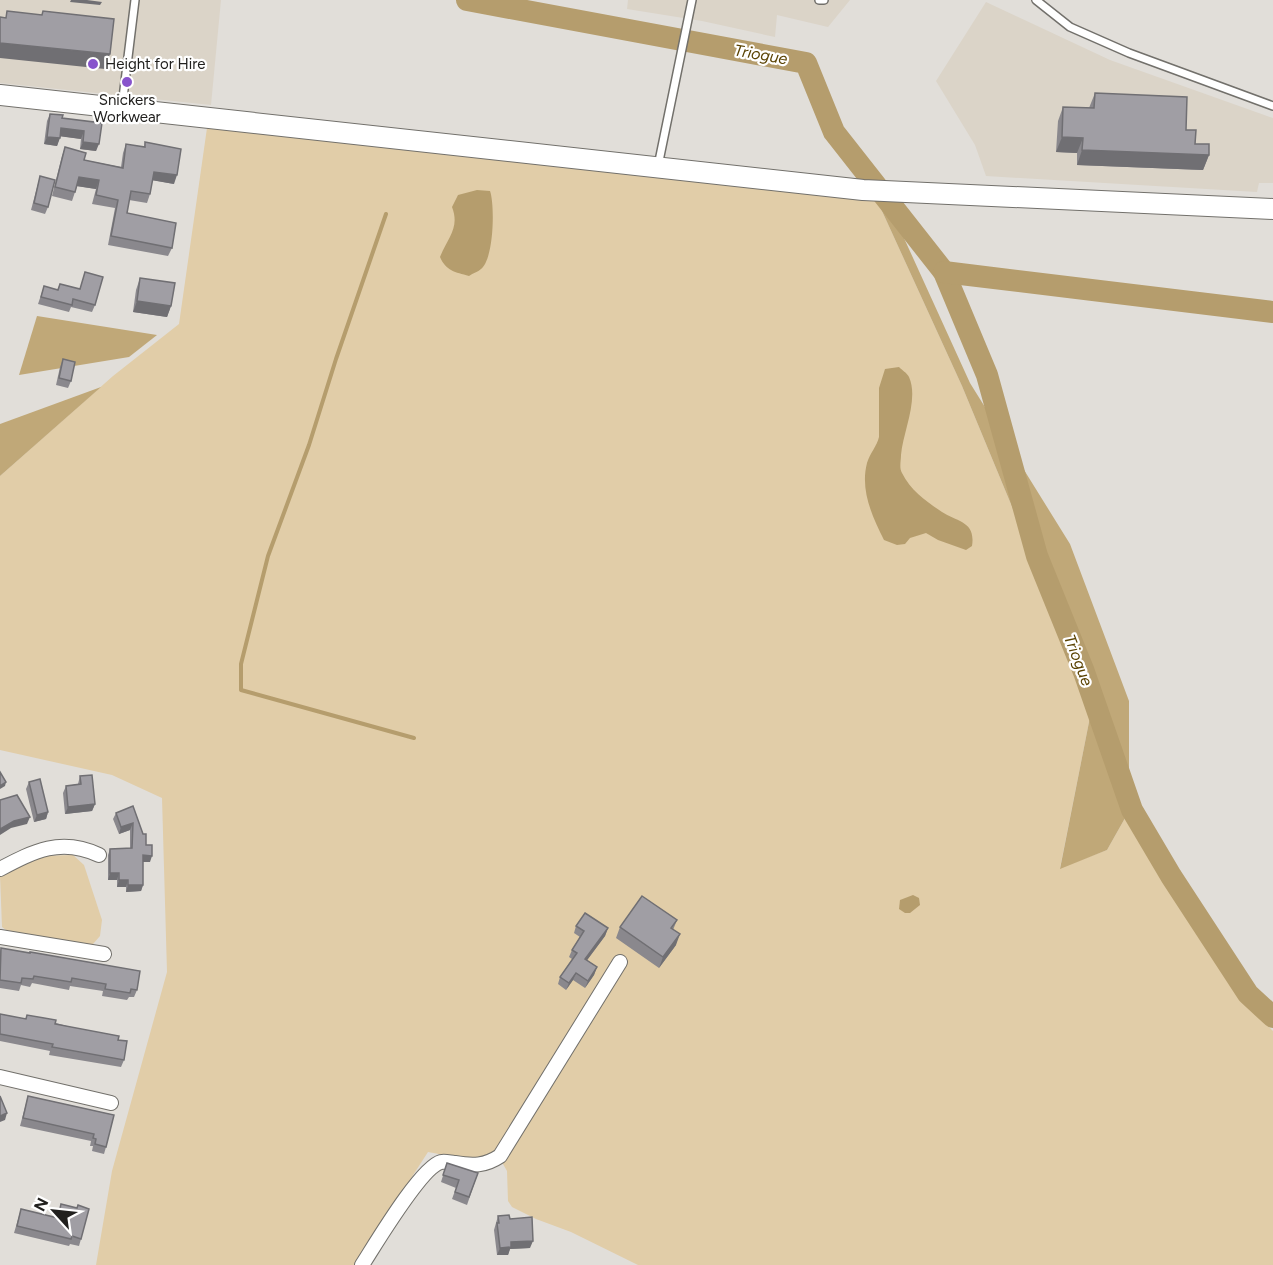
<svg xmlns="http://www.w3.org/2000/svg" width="1273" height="1265" viewBox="0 0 1273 1265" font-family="Figtree,sans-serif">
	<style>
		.built { fill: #dbd4c8 }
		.green { fill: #e1cda8 }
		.forest { fill: #c0a878 }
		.water { fill: #b59d6d }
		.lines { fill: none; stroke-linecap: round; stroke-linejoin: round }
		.stream { stroke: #b59d6d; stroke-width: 4 }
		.river { stroke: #b59d6d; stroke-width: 22 }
		.lane-casing { stroke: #72706b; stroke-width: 10 }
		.street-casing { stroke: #72706b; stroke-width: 16 }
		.secondary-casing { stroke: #72706b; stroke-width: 22 }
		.lane { stroke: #fff; stroke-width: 7 }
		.street { stroke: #fff; stroke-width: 14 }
		.secondary { stroke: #fff; stroke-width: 20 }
		.wall { fill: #8a888d }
		.shaded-wall { fill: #706f73 }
		.building { fill: #a09ea4; stroke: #706f73; stroke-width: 1.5 }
		.poi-dot { fill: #8854cc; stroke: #fff; stroke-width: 2 }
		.labels { text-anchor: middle; stroke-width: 4.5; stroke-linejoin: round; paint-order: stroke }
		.poi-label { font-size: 15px; fill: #21201e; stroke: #fff; text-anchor: start }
		.water-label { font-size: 16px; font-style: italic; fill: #5a4202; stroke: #fff }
	</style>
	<rect width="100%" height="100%" fill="#e1ded9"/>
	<g class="built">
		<path d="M0,0H221L211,105L0,83Z"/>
		<path d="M628,0H850L828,27L777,15L775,37L702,21L627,9Z"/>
		<path d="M986,2L1110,60L1273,118V183H1259L1257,192L986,176L975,145L936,81Z"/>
	</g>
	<g class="green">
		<path d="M208,121L877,200L962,386L1030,550L1091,712L1060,868L1107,850L1129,811L1243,1001L1273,1031V1265H638L571,1232L536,1219L512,1207L508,1201L507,1171L503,1164L491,1155C469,1162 450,1156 428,1152L355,1265H96L112,1171L167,972L162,798L112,775L0,750V476L113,376L179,324Z"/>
		<path d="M73,855L84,865L102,920L100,936L93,944H78L6,930L2,927L0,875L36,856Z"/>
	</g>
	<g class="forest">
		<path d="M877,200L888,203L970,383L1070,544L1129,701V811L1107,850L1060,869L1091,712L1030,550L962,386Z"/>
		<path d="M37,316L157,335L129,357L19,375Z"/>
		<path d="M101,387L0,476V424Z"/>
	</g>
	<g class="water">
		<path d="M477,190L490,191C495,205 494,259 481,269C478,272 473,273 469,276C455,272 446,271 440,257C448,237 460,228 452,207L458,195Z"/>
		<path d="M899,367C902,370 907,373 909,377C919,399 903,432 901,455C901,461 899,468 902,473C911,491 926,501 942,512C957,522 976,521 972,546L966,550L938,540L926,533L910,538L905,544L897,545L884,540C872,516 860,490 867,463C870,453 877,446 879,437V388L885,369Z"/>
		<path d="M913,895L919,898L920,905L910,913H905L899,909L900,900Z"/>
	</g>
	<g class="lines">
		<path class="stream" d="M386,214L336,359L309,445L268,556L241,664V690L414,738"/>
		<g class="river">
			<path d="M467,0L806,63L834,132L944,272L987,375L1037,556L1084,672L1132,810L1171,876L1248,994L1273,1017"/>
			<path d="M944,272L1273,312"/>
		</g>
		<g class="lane-casing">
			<g id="lane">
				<path d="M819,0H824"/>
				<path d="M1036,0L1070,27L1129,53L1273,106"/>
				<path d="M122,106L135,0"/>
				<path d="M658,166L692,0"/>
			</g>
		</g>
		<g class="street-casing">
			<g id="street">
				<path d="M0,869C34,851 61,837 99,855"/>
				<path d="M0,937L104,954"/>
				<path d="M0,1077L111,1103"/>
				<path d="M362,1265C375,1245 421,1167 441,1162C446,1161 451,1163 455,1163C473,1166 485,1166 500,1156L620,962"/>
			</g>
		</g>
		<g class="secondary-casing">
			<path id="secondary" d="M0,95L863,190L1273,209"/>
		</g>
		<use href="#lane" class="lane"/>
		<use href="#street" class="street"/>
		<use href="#secondary" class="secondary"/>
	</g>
	<g class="wall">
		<path d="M1095,93L1186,130L1195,144L1209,155L1203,170L1077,165V153L1056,152L1058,121L1063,107L1089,108Z"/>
		<path d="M50,114L62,118L102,123L96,151L80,149L81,139L60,136L57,146L44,144L47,121Z"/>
		<path d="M145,142L174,184L152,180L150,194L147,203L129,200L127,213L172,248L168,256L108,245L115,208L92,204L96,189L77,186L72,201L52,196L62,156L65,147L84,160L121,167L123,153L126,144L144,147Z"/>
		<path d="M40,176L48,207L45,214L31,210Z"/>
		<path d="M85,272L95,305L92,312L71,307L69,312L38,304L44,286L57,290L60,284L80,289Z"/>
		<path d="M140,278L171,306L167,317L133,312L136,290Z"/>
		<path d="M63,359L71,381L68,388L56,385L60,367Z"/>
		<path d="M80,776L95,804L92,811L65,814L63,793L66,786L78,784Z"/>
		<path d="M29,782L48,812L46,819L34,822L26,789Z"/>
		<path d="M133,806L150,862H143V885L141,891L126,892V887H117V880H108V855L110,849L130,848V830L119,834L113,819L116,813Z"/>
		<path d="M677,920L673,930L676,945L659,968L616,938L620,927Z"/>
		<path d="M576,926L608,928L605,936L587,960L597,967L594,975L585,988L573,980L566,990L558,984L560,977L572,959L569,957L572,950L580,937L574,933Z"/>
		<path d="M1,948L137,990L134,997H129L127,1000L102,996L103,991L70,986L69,990L32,983L30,987L21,985L19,991L0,988V951Z"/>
		<path d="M0,1014L26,1019L27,1015L118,1040L124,1060L121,1067L49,1055L50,1051L0,1041Z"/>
		<path d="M28,1096L114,1115L106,1147L104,1154L92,1151L93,1146H90L91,1141L20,1126Z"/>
		<path d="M447,1163L478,1173L467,1205L452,1199L456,1188L441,1182Z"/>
		<path d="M61,1204L81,1239L79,1246L70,1244L69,1246L14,1233L21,1209L57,1218Z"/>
		<path d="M498,1216L510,1219L530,1248L510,1249L508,1255H497L494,1230Z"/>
	</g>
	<g class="shaded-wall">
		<path d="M71,0H87L102,2L100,5L70,2Z"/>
		<path d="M0,43L110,54L105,69L0,58Z"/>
		<path d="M61,128L84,131L81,139L58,136Z"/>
		<path d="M47,137L60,138L57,146L44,144Z"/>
		<path d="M1062,137L1083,138L1077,153L1056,152Z"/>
		<path d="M83,142L99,144L96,151L80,149Z"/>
		<path d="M1082,150L1209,155L1203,170L1077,165Z"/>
		<path d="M154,172L177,175L174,184L151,180Z"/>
		<path d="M79,177L99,180L96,189L76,186Z"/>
		<path d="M137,301L171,306L167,317L133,312Z"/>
		<path d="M6,782L5,786L0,789V786Z"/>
		<path d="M95,804L92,811L65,814L68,807Z"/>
		<path d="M48,812L46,819L34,822L37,815Z"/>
		<path d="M30,817L27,824L11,828L0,835V829L14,821Z"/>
		<path d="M133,823L130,830L119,834L121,827Z"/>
		<path d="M143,855L152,856L150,862H140Z"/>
		<path d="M110,873H119L117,880H108Z"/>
		<path d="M119,880H128L126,887H117Z"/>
		<path d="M128,885H143L141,891L126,892Z"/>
		<path d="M608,928L605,936L582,967L585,959Z"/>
		<path d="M680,934L676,945L659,968L663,957Z"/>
		<path d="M597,967L594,975L585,988L588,981Z"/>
		<path d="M576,973L573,980L566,990L569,983Z"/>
		<path d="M7,1113L5,1120L0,1122V1116Z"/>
		<path d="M533,1241L530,1248L510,1249L508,1255H497L500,1248L511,1242Z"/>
	</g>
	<g class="building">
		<path d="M7,11L42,15L43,11L114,19L110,54L0,43V17L6,18Z"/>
		<path d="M1095,93L1187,97L1186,130H1196L1195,144H1209V155L1082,150L1083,138L1062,137L1063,107L1094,108Z"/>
		<path d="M50,114L63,115L62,118L102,123L99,144L83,142L84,131L61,128L60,138L47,137Z"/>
		<path d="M145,142L181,149L177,175L154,172L150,194L131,191L127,213L176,223L172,248L111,236L118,200L96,195L99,180L79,177L75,192L55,187L65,147L86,153L84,160L123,168L126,144L145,147Z"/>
		<path d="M40,176L55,180L48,207L34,203Z"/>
		<path d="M85,272L103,277L95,305L73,299L72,305L41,297L44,286L58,290L60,284L80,289Z"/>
		<path d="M140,278L175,283L171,306L137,301Z"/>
		<path d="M63,359L75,362L71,381L59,378Z"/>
		<path d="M0,772L6,782L0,786Z"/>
		<path d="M92,775L95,804L68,807L66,786L81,784L80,776Z"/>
		<path d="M40,779L48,812L37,815L29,782Z"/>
		<path d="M17,795L30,817L14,821L0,829V800Z"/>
		<path d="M133,806L143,834H146V845H152V856L143,855V885H128V880H119V873H110V849L132,848L133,823L121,827L116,813Z"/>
		<path d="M642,896L677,920L671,928L680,934L663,957L620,927Z"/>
		<path d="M585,913L608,928L585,959L597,967L588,981L576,973L569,983L560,977L577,953L572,950L584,931L576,926Z"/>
		<path d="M1,948L30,953V952L140,971L137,990L131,989L130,993L105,989L106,984L72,978L71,982L34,976L33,979L22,978L21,983L0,980Z"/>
		<path d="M0,1014L26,1019L27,1015L56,1020L55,1024L119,1036L118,1040L127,1041L124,1060L52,1047L53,1044L0,1034Z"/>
		<path d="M0,1096L7,1113L0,1116Z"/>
		<path d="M28,1096L114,1115L106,1147L95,1144L96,1139L93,1138L94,1134L23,1118Z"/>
		<path d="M447,1163L478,1173L469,1197L455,1192L459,1180L443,1175Z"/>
		<path d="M61,1204L77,1208L78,1205L89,1209L81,1239L72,1236L71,1239L17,1226L21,1209L58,1218Z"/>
		<path d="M509,1215L510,1219L532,1217L533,1241L511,1242V1247L500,1248L497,1223H499L498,1216Z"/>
	</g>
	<g class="poi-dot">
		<circle cx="93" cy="64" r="6"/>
		<circle cx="127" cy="82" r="6"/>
	</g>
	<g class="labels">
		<g class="poi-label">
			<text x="105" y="69">Height for Hire</text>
			<text x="127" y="105" text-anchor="middle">Snickers<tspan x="127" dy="17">Workwear</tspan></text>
		</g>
		<g class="water-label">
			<text transform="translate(761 54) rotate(10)" y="6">Triogue</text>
			<text transform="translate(1079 660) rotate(69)" y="6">Triogue</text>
		</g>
	</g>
	<g transform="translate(54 1211) rotate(297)" stroke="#ffffff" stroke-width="4.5" paint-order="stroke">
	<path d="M0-4.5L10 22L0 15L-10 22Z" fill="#21201e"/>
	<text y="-9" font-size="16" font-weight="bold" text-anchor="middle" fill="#21201e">N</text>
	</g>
</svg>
